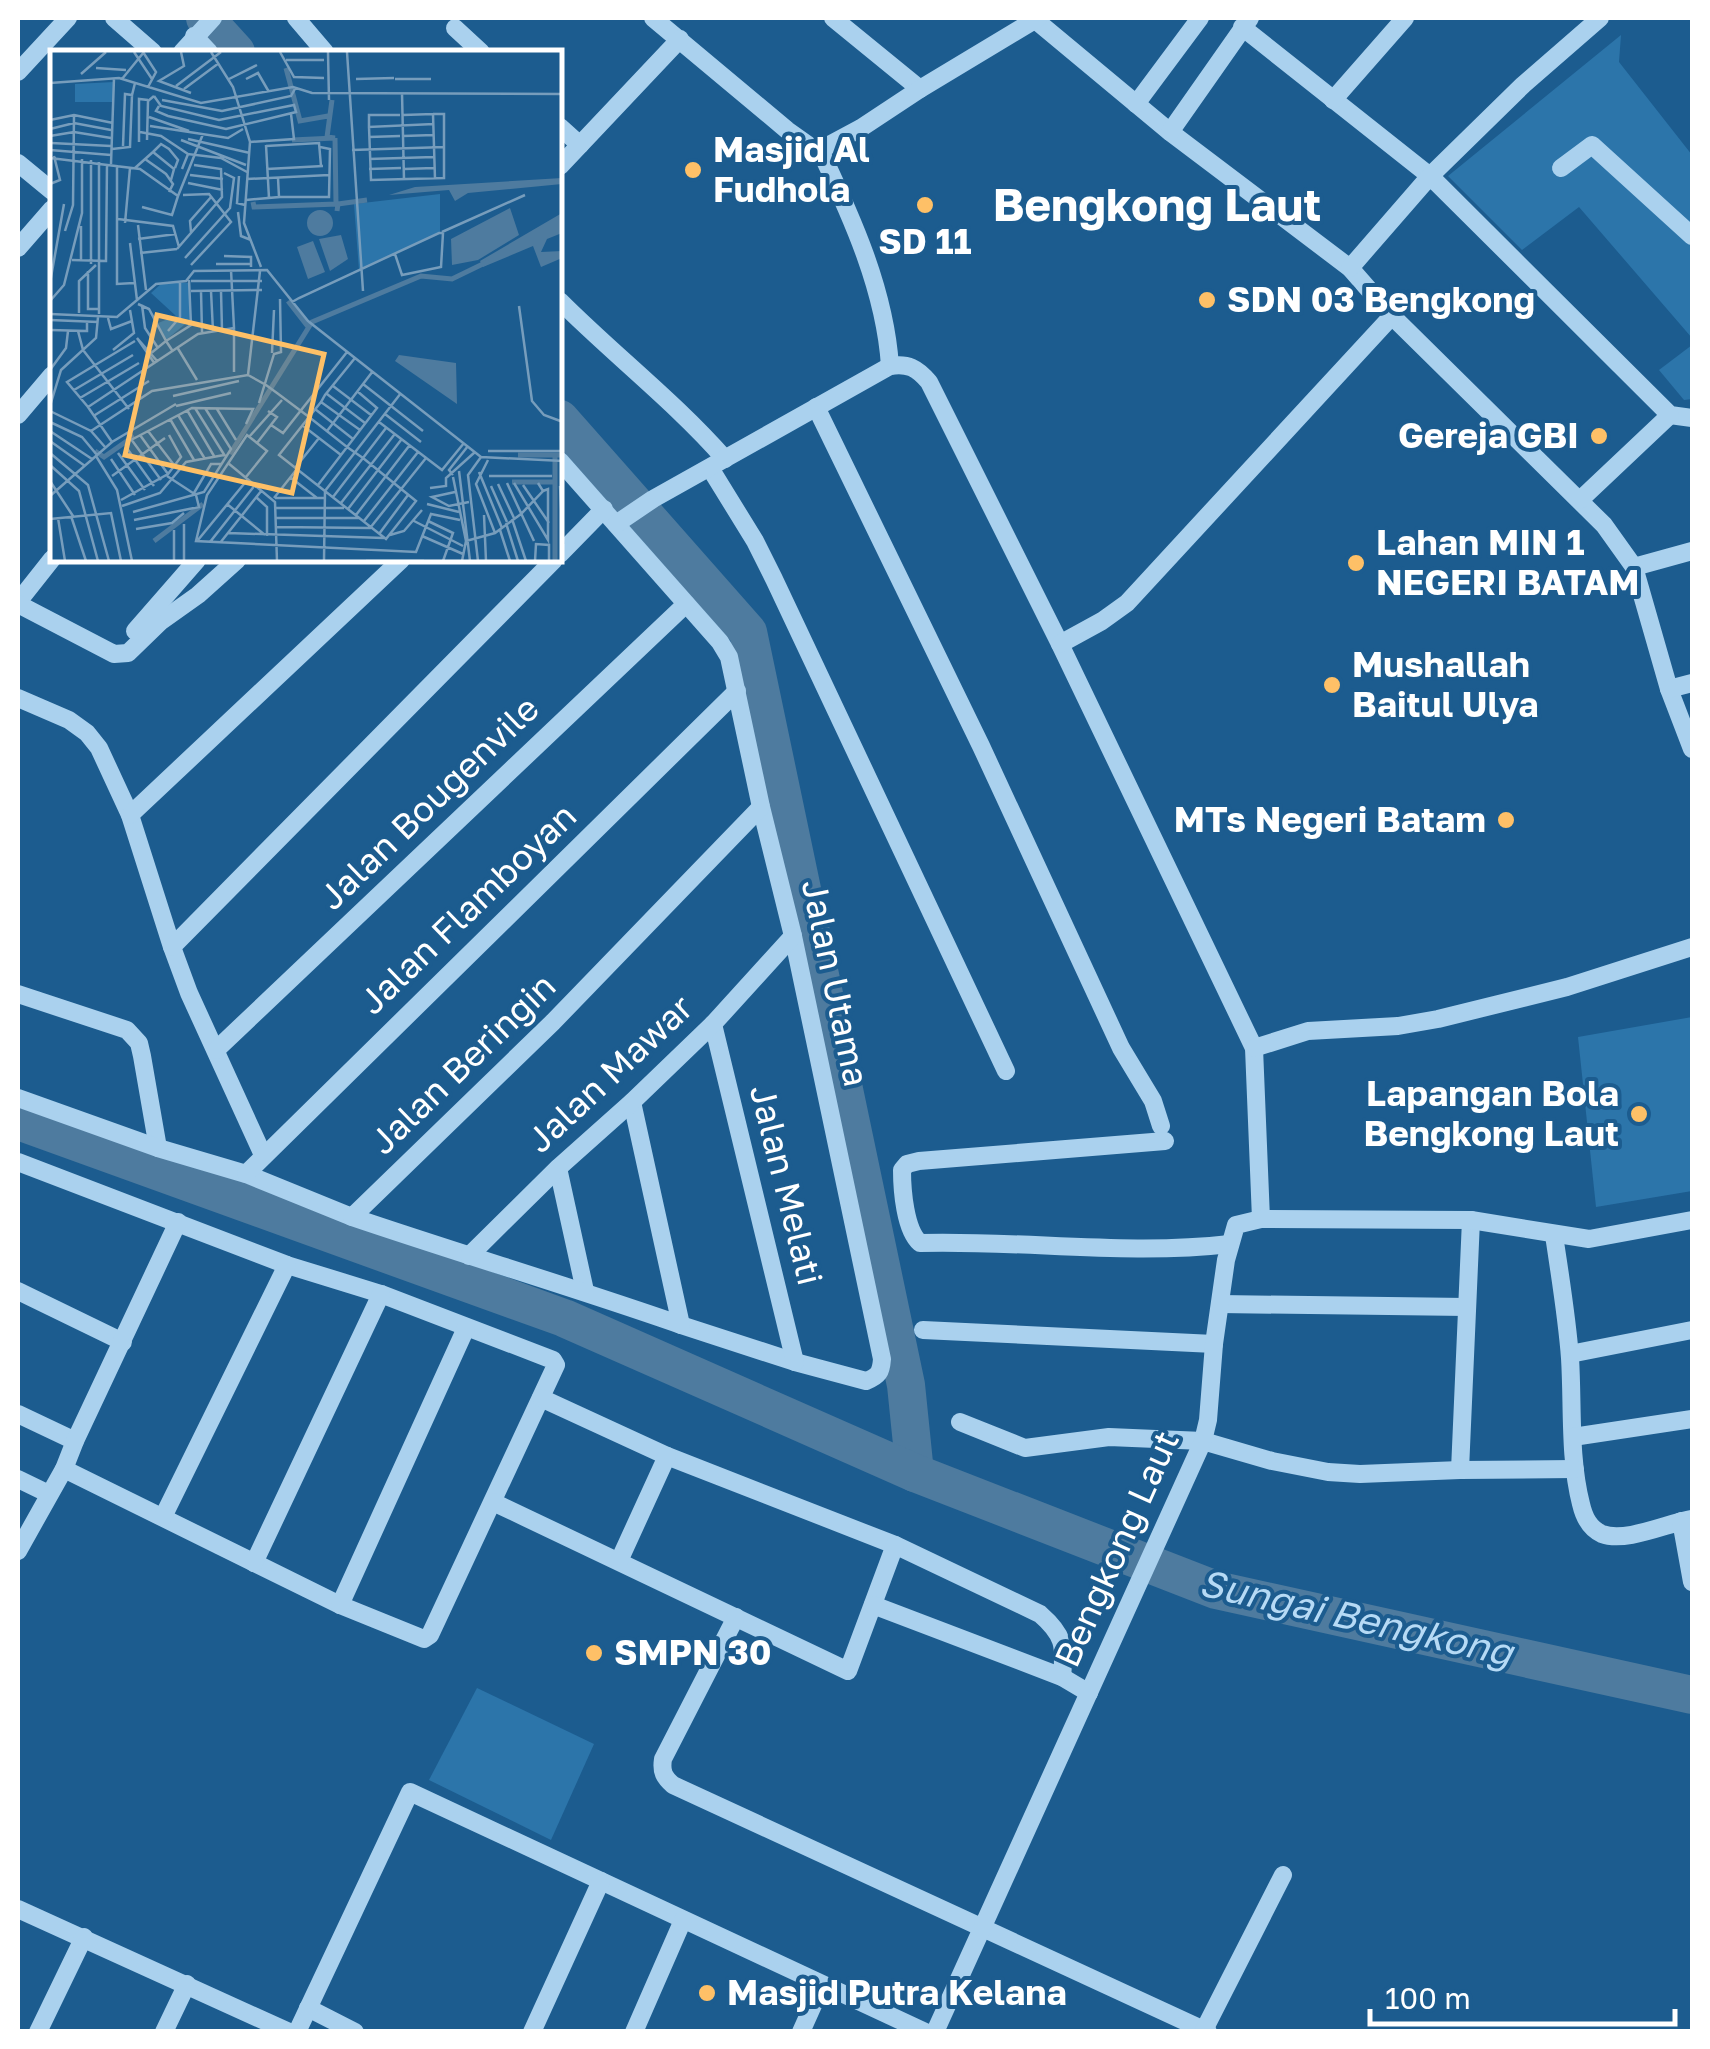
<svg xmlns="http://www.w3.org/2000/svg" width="1710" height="2049" viewBox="0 0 1710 2049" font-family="'Golos Text',sans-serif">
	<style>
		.green { fill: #2c75aa }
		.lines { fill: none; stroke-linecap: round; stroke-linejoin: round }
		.river { stroke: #4e7b9f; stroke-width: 38 }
		.minor { stroke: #aad1ee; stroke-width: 18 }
		.poi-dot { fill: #fec067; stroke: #1c5c8f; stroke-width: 4 }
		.labels { text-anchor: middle; stroke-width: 8; stroke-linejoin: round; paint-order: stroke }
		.poi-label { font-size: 35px; font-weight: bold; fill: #fff; stroke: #1c5c8f; text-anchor: start }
		.street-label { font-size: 35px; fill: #fff; stroke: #1c5c8f }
		.water-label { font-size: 38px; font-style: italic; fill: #b6daf5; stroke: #1c5c8f }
		.district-label { font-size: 45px; font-weight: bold; fill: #fff; stroke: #1c5c8f }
		.inset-river { fill: none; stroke: #4e7b9f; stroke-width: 5 }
		.inset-road { fill: none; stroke: #779dbc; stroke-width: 2.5 }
		.view { fill: #fec067; fill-opacity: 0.15; stroke: #fec067; stroke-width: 5 }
		.inset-edge { fill: none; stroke: #fff; stroke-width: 5 }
	</style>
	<rect width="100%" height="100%" fill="#1c5c8f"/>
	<g class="green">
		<path d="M1621,35L1619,62L1692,155V338L1579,207L1522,250L1448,176Z"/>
		<path d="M1692,345V399L1684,400L1659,370Z"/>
		<path d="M1692,1017V1191L1596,1207L1578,1037Z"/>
		<path d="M477,1688L594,1744L551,1840L429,1780Z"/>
	</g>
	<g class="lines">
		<g class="river">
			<path d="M205,18L236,52"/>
			<path d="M560,419L748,632L906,1385L915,1473"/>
			<path d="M18,1121L564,1318L915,1473L1216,1590L1692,1695"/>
		</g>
		<g class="minor">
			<path d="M114,18L153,52"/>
			<path d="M296,18L325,52"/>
			<path d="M653,18L787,130L811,147L820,150C852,218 885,290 890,366"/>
			<path d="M833,18L920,89"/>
			<path d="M1033,18L1170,132L1350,268L1392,316L1604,525L1634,567L1669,689L1692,749"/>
			<path d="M1242,27L1430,176L1523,85L1600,18"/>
			<path d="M455,28L481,52"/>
			<path d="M194,36L209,52"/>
			<path d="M182,52L213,18"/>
			<path d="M18,72L68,18"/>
			<path d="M1333,100L1405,18"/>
			<path d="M1136,104L1200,18"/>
			<path d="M560,127L580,145"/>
			<path d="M1170,132L1250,18"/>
			<path d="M820,150L861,128L920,89L1038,18"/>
			<path d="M18,163L52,191"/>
			<path d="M560,166L680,39"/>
			<path d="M1561,168L1592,145L1692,236"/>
			<path d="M18,248L52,209"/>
			<path d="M1350,268L1430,176L1670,415L1692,418"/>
			<path d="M560,301C614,355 675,402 725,459"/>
			<path d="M816,407L981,746L1121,1048L1153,1101L1161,1126"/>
			<path d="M18,415L52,375"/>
			<path d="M560,461L720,642L729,657L761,807L793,936L882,1359C881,1372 879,1376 866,1381L795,1362L681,1325"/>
			<path d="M710,468L755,541L774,579L1006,1071"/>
			<path d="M1580,500L1670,415"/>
			<path d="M616,524L653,499L890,366C908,363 917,368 929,382L1060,644L1254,1048L1261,1219"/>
			<path d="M560,554L604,509"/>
			<path d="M1634,567L1692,551"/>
			<path d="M18,602L52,559"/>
			<path d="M18,604L114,654L128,653L160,622L198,595L237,560"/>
			<path d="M135,631L197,560"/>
			<path d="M1060,644L1102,621L1127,603L1392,316"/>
			<path d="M1669,689L1692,683"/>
			<path d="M18,698L69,720L87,733L99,748L130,815L172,947L189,993L263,1155"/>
			<path d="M130,815L401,560"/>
			<path d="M172,947L554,560"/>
			<path d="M18,994L127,1030L139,1043L142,1056L158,1148"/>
			<path d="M713,1024L795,1362"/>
			<path d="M1254,1048L1308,1031L1398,1026L1438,1019L1567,987L1692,947"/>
			<path d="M216,1050L686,604"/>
			<path d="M18,1098L158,1148L246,1174L352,1217L553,1022L761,807"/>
			<path d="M1165,1141L919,1161L907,1164L902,1170C902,1190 905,1230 920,1243C1023,1240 1127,1256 1230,1244"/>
			<path d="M18,1162L287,1265L381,1294L553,1360L556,1365L430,1635L424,1639L340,1605L64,1469"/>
			<path d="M558,1168L585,1291"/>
			<path d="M246,1174L737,691"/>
			<path d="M352,1217C461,1254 572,1287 681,1325L632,1102"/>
			<path d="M1554,1235C1560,1276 1567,1317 1570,1358C1573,1406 1569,1457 1581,1504C1584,1517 1589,1528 1602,1534C1626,1543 1668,1523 1692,1519"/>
			<path d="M469,1256L558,1168L632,1102L713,1024L793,936"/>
			<path d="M18,1291L123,1342"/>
			<path d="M1220,1304L1467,1307"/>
			<path d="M923,1330L1214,1344"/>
			<path d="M1570,1354L1692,1330"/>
			<path d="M541,1398L667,1456L895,1545L1040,1614C1064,1635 1065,1645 1062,1677"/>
			<path d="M18,1414L75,1441"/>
			<path d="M960,1422L1025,1448L1109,1437L1203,1441L1272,1461L1328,1472L1360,1474L1460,1470L1575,1469"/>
			<path d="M1573,1437L1692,1419"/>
			<path d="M1460,1470L1471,1220"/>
			<path d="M18,1479L49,1494"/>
			<path d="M493,1502L848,1671L895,1545"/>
			<path d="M163,1517L287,1265"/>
			<path d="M1681,1521L1692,1582"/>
			<path d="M18,1551L64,1469L75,1441L178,1222"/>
			<path d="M619,1561L667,1456"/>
			<path d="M254,1563L381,1294"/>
			<path d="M340,1605L466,1328"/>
			<path d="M873,1605L1062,1677L1089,1693"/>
			<path d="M736,1617L663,1759C661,1772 664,1777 673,1785L1208,2032"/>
			<path d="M18,1909L289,2032"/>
			<path d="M308,2008L355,2032"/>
			<path d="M1204,2030L1283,1875"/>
			<path d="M38,2032L84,1937"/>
			<path d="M164,2032L187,1984"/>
			<path d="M297,2032L410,1792L925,2032"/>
			<path d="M532,2032L601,1881"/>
			<path d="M634,2032L683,1920"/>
			<path d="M801,2032L822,1985"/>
			<path d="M935,2032L1203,1441L1208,1420L1214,1344L1226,1260L1236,1225L1261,1219L1471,1220L1589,1239L1692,1220"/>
		</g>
	</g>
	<g class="poi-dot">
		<circle cx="693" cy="170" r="10"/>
		<circle cx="925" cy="205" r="10"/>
		<circle cx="1207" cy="300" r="10"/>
		<circle cx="1599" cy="436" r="10"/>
		<circle cx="1356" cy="563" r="10"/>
		<circle cx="1332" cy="685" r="10"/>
		<circle cx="1506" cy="820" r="10"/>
		<circle cx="1639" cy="1114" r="10"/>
		<circle cx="594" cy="1653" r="10"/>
		<circle cx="707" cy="1993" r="10"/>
	</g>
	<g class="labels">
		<g class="poi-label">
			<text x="713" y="162">Masjid Al<tspan x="713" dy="40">Fudhola</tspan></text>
			<text x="925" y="254" text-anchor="middle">SD 11</text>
			<text x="1227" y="312">SDN 03 Bengkong</text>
			<text x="1579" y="448" text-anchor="end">Gereja GBI</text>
			<text x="1376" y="555">Lahan MIN 1<tspan x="1376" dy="40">NEGERI BATAM</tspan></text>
			<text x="1352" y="677">Mushallah<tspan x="1352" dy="40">Baitul Ulya</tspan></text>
			<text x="1486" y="832" text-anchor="end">MTs Negeri Batam</text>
			<text x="1619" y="1106" text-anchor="end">Lapangan Bola<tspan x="1619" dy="40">Bengkong Laut</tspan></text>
			<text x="614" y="1665">SMPN 30</text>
			<text x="727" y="2005">Masjid Putra Kelana</text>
		</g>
		<g class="street-label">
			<text transform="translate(429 803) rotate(-44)" y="12">Jalan Bougenvile</text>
			<text transform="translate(468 909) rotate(-44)" y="12">Jalan Flamboyan</text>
			<text transform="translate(835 983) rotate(78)" y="12">Jalan Utama</text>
			<text transform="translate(463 1064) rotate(-44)" y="12">Jalan Beringin</text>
			<text transform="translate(610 1074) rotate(-43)" y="12">Jalan Mawar</text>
			<text transform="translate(786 1185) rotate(76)" y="12">Jalan Melati</text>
			<text transform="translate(1117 1549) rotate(-66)" y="12">Bengkong Laut</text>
		</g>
		<g class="water-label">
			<text transform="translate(1356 1618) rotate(13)" y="13">Sungai Bengkong</text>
		</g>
		<g class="district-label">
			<text x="1157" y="221">Bengkong Laut</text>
		</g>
	</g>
	<g transform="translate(50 50)">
		<rect width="512" height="512" fill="#1c5c8f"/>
		<path d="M64,32L63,52H25V34ZM390,144V182L309,220L304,154ZM112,233H139L140,270L116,290L108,273L126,266L101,243Z" fill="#2c75aa"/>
		<path d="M512,128V134L418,143L405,151L399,140L339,145L365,137ZM460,158L469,185L428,210L402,215L401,189ZM257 173a13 13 0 1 1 26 0a13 13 0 1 1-26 0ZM512,163V183L497,189L491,202L512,201V208L491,217L483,196L433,217L430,211ZM291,185L298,209L280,221L269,189ZM263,191L275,222L258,229L247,197ZM349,305L406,313L407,354L345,311Z" fill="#4e7b9f"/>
		<path class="inset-river" d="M236,18L250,71L278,66M242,90L285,88L277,87L282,50M203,152L204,157L286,154L285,88M287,161L288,154L317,150M238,251L259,278M45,401L54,407L84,386M180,404L262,272L371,226L402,229L439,211M468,405H513M462,432H504M104,491L153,454M505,511V405"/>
		<path class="inset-road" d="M84,2L102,29M93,2L106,22L98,37M131,2L134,16L109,31L141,43M161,2L183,37L200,92L194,173L211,217M230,2L244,27L274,28M278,2L279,50M297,2L313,241M236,10H274M46,18L76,20M31,24L56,2M72,29L94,2M179,29L207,15M196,29L208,23L219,42M306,29L344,28M345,29H381M0,33L69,28L151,53L243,37L262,43L513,44M126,36L171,2M134,39L169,13M352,43L354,130M104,46L111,56L169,70L244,55L246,62L176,79L118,66L106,61L109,56M112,50L172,61L241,46L246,37M350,65H319V77L384,74M353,65L383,64L385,129M99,67L139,81M0,70L24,65L63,73M100,76L178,88L193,79M319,77L321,130L394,128V64H383M0,79L24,73L61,80M90,82L111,86L138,104M0,86L24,82L61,88M353,86L384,85M319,87L350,86M138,89L200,103M97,90L98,51L104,46M131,90L196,115M89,92V49L98,50M200,92L244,89L241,64M1,93L61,96M216,95L219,148M73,96L75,44L82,45L85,33M216,96L269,93L271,116M62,99L80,97L82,45M0,100L61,105M302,100L395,97M103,102L111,94L119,99L128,110L125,118M0,108L90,119L128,146L153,84M95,109L116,124L123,134L119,142M319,109L384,107M61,114L64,28M67,115V234L84,233M85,118L103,102L124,119L121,130M132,119L138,104L171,108L197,122M217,119L273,116M319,119L351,118M354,119L384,118M140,125L173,129M0,126V166M189,126L187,153L195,155M197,129L279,125M138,133L173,140M0,134L10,130L4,106M133,145L159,144L181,172L141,215M229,147H279L280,99L270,97M196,150L229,147L228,128M92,157L122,165L128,146M188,162L191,186L201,190M68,169L123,176L129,197M75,173L80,118M88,175L96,240M31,176V210M15,181L23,155L24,65M141,182L140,171L162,146M392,182L475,145M88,189L126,184M80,193L87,250M127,199L172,147L171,119L144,115M90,203L127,199M174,206L201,207V217M135,208L180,158L184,128L174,123M22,210L56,211L57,114M41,214V110M166,214H201M38,221V259H49M141,231H212M0,233L14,154M141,241L212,240M151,241L152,282M161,241L163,281M171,241L172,280M0,251L14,235L32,163V109M242,252L249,248L389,183H393L391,217L352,225L345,204M88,254L99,259L116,291L100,304M92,255L95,278L108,298M469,256L482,351L494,365L513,372M29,263V231L46,215M0,264L67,267L106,234L136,231L144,221L217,220L258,271L431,407L513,411M49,264V112M58,268L61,279L82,271M0,270L48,272M184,279V322M0,280L37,281V271M28,281L33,300L79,359M118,281L130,267V232M127,297L147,330M63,300L84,283L80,260M122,300L116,291L141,275L139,230M222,303L224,260M105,314L87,288L108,312M0,320L16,298L18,281M198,325L210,221M313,334L373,381M283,336L321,365M24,340L83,305M277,344L315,373M123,346L189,331M30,348L89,313M271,352L310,380M209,353L224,304L231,302L230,249M0,356L11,320L46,288L48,267M126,356L181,343M38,357L17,332L85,291M145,358L175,406M167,359L186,390M265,359L303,389M137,360L164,406M0,361L41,381L55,397M335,364L371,392M45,365L99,331M128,365L155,409M120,369L144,410M0,372L32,387L47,405M329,372L392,420L414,393M221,375L233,383L297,302M252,375L291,405M0,381L42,409M41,381L102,341L198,325L216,335L227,343L259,367L297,397L313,408L366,451L336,489L229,405L259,367L271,352L275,345L305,308M98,381L124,415M277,381L323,321M90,385L118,424M199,387L232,350M81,389L111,430M81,390L142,358L203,359L196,374M0,391L35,416M62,392L38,357L148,284L184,278L181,220M207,393L227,367L218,361M76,397L104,436M438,401H513M0,403L38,435L59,511M68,403L95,440M46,406L67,440L82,511M61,409L85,445M438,410L426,434L445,483M178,413L225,452L227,511M0,415L29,441L48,511M245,418L269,388M409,421L420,511M429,422L452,478M403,425L399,420L418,396M62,426L115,388M439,426H502M196,427L217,401L197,385L157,445L146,491L366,502L381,464L410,470M240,427L267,448M403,427L416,491M0,431L23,466M457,433L484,491M464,433L498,490V439L493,441M448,434L464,468M268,435L327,358L307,341M473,435L499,473M441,436L457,472M510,436L513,494M380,438L396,436V428L425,402M405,442L382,447L399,456L419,452M144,443L161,414H171M0,446L62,392L126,354M206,447L217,457V486M283,447L336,378M224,448L247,419M225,448H274M71,450L118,424L131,407L119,385M291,453L344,385M177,454L215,485M377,454L409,462M72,456L110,443L136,412L174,405M226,458H294M298,459L351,390M83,462L154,442L181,399L155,358M306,465L359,396M434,465L436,511M21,466L36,511M8,468L15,511M226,468H310M0,469L61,463L71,511M462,469L476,511M84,470L149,457L146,445L117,426M314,471L368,402M364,471L413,496M378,471L403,483L393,511M456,473L468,511M226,477L320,478L376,408M86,479L122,473L134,463M450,480L460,511M178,483L334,488M329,484L358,445M340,485L354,481L372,460M372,486L413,504M148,490L198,429M160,492L205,435M170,493L212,440M124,511V480M134,511V474M274,511L275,441L351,343M316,511H374M412,511L416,491L445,483L471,464L493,441L488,433M428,511L418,425L431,407M485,511L486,494L499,495V511"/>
		<path class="view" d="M107,265L274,304L242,443L75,405Z"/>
		<rect width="512" height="512" class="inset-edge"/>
	</g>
	<rect width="1710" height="2049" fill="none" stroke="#ffffff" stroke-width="40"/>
	<path d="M1370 2009v15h305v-15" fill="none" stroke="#ffffff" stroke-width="5"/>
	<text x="1385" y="2009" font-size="30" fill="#ffffff" stroke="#1c5c8f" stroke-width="8" paint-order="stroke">100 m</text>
</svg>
